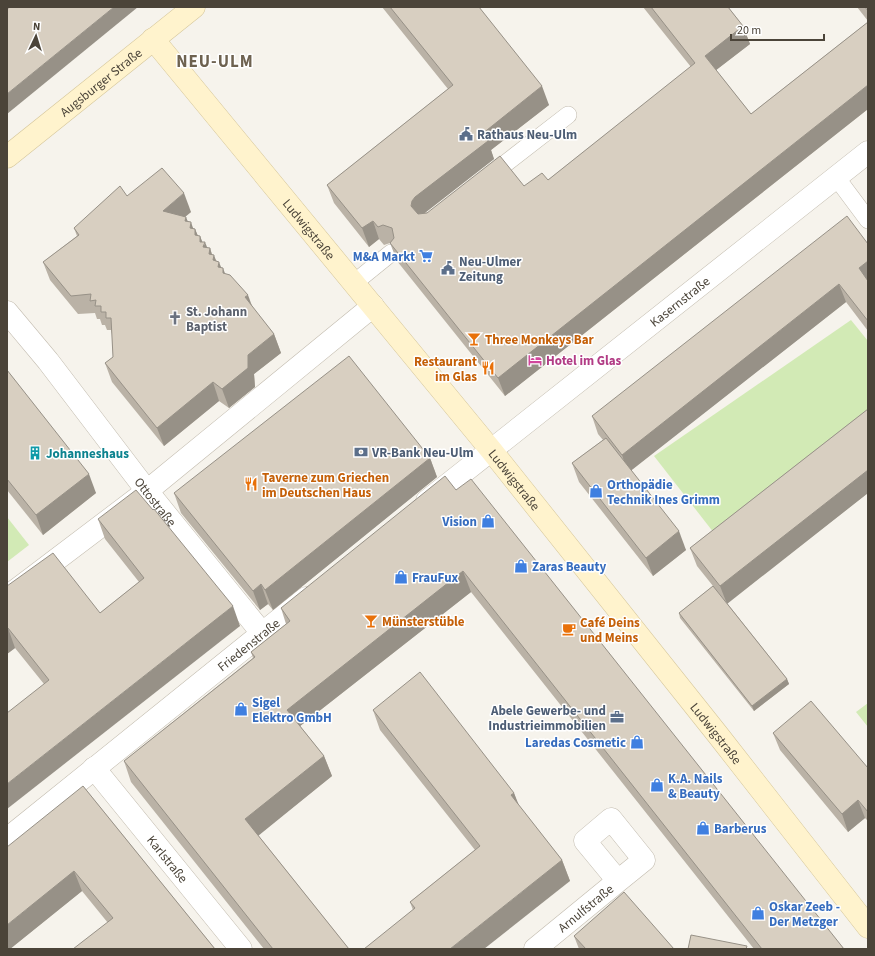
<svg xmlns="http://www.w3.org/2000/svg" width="875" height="956" viewBox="0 0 875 956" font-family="'Source Sans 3',sans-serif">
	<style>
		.green { fill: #d2eab5 }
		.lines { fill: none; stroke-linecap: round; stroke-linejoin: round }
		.lane-casing { stroke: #c2bbae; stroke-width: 18 }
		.street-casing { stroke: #c2bbae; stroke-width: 23 }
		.secondary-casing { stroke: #d6c79b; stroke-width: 23 }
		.lane { stroke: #fff; stroke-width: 17 }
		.street { stroke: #fff; stroke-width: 22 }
		.secondary { stroke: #fff3cd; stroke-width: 22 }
		.wall { fill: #bab2a6 }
		.shaded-wall { fill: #979187 }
		.building { fill: #d8cfc1; stroke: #979187 }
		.labels { text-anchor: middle; stroke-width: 3; stroke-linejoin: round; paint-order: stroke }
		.street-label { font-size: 13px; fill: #4b4439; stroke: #fff }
		.service-label { font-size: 13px; font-weight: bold; fill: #4e5e75; stroke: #fff; text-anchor: start }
		.shop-label { font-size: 13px; font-weight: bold; fill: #366cbe; stroke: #fff; text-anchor: start }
		.worship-label { font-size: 13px; font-weight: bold; fill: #5b616d; stroke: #fff; text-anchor: start }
		.food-label { font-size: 13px; font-weight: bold; fill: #c56008; stroke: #fff; text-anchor: start }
		.hotel-label { font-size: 13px; font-weight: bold; fill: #b23c85; stroke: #fff; text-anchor: start }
		.culture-label { font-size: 13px; font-weight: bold; fill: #0d838f; stroke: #fff; text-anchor: start }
		.district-label { font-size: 17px; font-weight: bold; letter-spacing: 1px; fill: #6e6250; stroke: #fff }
	</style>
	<rect width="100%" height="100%" fill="#f6f3ec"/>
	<g class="green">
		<path d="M851,320L868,341V409L714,533L654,456Z"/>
		<path d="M7,517L29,545L7,562Z"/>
		<path d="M868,703V727L856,712Z"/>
	</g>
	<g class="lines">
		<g class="lane-casing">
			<g id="lane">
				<path d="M488,177L568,115"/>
				<path d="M836,177L868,220"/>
				<path d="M354,283L391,253"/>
			</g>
		</g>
		<g class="street-casing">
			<g id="street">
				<path id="s1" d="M7,312L48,361L147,491L262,633"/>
				<path id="s2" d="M427,501L868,152"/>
				<path d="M7,597L147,491L373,306"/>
				<path id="s3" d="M94,768L241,949"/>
				<path id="s4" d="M7,839L306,598"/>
				<path id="s5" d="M535,949L618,881L644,860L611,819L585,841L618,881"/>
			</g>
		</g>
		<g class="secondary-casing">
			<g id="secondary">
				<path id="s6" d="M153,39L491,450L718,735L868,927"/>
				<path id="s7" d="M7,157L194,7"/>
			</g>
		</g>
		<use href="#lane" class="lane"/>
		<use href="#street" class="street"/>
		<use href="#secondary" class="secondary"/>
	</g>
	<g class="wall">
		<path d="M382,7H479L549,105L491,150L494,159L425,213L548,180L691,67L643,7H728L743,26L750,44L716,70L751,114L868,22V109L505,396L397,261L390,243L384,245L379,239L369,247L334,203L327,185L448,89Z"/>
		<path d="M857,7H868V21Z"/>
		<path d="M127,196L191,212L185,217L188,222L193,228L195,229L198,236H200L202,242L207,248H210L212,254L225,274L274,334L281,353L254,374L255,387L229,408L219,401L164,446L112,382L105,363L113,357L112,334L111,330H107L105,325H102L100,319H97L95,313L78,314L50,280L43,262L77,236L74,228Z"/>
		<path d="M868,244V331L846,302L631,470L686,550L653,576L579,482L572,463L603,440L598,434L592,416Z"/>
		<path d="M7,370L96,493L43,535L7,490Z"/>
		<path d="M868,409V493L727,603L787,679L789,684L754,711L680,618L679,613L713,586L697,566L690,548Z"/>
		<path d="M430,458L437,477L273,610L268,604L260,610L181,513L174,493Z"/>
		<path d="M456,490L844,949H754L471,592L300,726L324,756L332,776L258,835L349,949H264L131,782L124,761L253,658L251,652L286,624L281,608Z"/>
		<path d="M98,519L240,626L44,684L15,648L7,654V586L100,613L139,582L105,539Z"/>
		<path d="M373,710L514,793L518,805L562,860L570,881L413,910L410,902L475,850L380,730Z"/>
		<path d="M773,733L868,768V821L865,818L848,832L780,750Z"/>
		<path d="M83,786L215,949L108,923L82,891L10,949Z"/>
		<path d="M574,936L674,949H579Z"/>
	</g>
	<g class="shaded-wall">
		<path d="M114,7H138L7,114V94Z"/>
		<path d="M743,26L750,44L711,74L705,56Z"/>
		<path d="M868,85V109L505,396L498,378Z"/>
		<path d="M542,86L549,105L491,150L494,159L422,215L418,225L411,206L412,201L415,197L482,134Z"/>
		<path d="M184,193L191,212L170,229L163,211Z"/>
		<path d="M186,217L190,227L191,222L195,234V229L200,241V236L204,246L205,242L209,252L210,248L213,259L214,255L218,266L219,262L223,272V268L230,287L185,221Z"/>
		<path d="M373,221L379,239L369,247L362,228Z"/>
		<path d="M868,261V284L859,268Z"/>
		<path d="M839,284L846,302L628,473L622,455Z"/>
		<path d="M248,295L255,314L245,297Z"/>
		<path d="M274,334L281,353L254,374L255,387L229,408L222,389L248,355Z"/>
		<path d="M213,382L219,401L164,446L157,428Z"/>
		<path d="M430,458L437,477L273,610L265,590Z"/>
		<path d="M868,470V493L727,604L720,586Z"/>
		<path d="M89,474L96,493L43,535L36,515Z"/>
		<path d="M679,531L686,550L653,576L646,558Z"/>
		<path d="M463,571L471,592L295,730L287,710Z"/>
		<path d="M261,584L268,604L260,610L253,591Z"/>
		<path d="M233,606L240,626L7,809V784Z"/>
		<path d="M7,628H8L15,648L7,654Z"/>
		<path d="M787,679L789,684L754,711L752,706Z"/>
		<path d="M324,756L332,776L253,840L245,819Z"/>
		<path d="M514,793L522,813L511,795Z"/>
		<path d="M858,800L865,818L848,832L842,814Z"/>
		<path d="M562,860L570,881L484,949H450Z"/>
		<path d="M74,871L82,891L10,949H7V925Z"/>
	</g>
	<g class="building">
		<path d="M10,7H114L7,94V9Z"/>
		<path d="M390,7H479L542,86L482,134L488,141L415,197L412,201L411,206L418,214L427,213L500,156L524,186L542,173L548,180L695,63L651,7H728L743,26L705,56L751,114L868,22V85L498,378L390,243L394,238L392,228L383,225L378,227L373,221L362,228L327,185L453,85Z"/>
		<path d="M865,7H868V11Z"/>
		<path d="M162,168L184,193L163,211L186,217L185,221L191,222L190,228L195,229V235L200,236V242H205L203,247L210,248L209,254L214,255L213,260L219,262L218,267L223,268V273L230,275L248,295L245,297L274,334L248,355V368L222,389L213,382L157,428L105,363L113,357L111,318H106V312H101V306H95L96,300L90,301L91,294L71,296L43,262L79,235L74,228L120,186L127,196Z"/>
		<path d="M847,216L868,244V261L859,268L868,281V321L839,284L622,455L592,416Z"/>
		<path d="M349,356L430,458L265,590L261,584L253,591L174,493Z"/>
		<path d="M7,370L89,474L36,515L7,479Z"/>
		<path d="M868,409V470L720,586L690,548Z"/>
		<path d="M606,438L679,531L646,558L572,463Z"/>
		<path d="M445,476L456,490L471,479L844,949H762L463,571L287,710L324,756L245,819L349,949H273L124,761L255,657L251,652L290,621L281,608Z"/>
		<path d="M136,490L153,510L154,509L233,606L7,784V713L49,680L8,628H7V586L53,553L100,613L144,578L98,519Z"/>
		<path d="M713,586L787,679L752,706L679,613Z"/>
		<path d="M420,672L514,793L511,795L562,860L450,949H364L415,908L410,902L480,846L373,710Z"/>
		<path d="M811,701L868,768V812L858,800L842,814L773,733Z"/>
		<path d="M83,786L215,949H73L113,918L74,871L7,925V847Z"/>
		<path d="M624,892L674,949H586L574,936Z"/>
		<path d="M691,935L747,946L746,949H688Z"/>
	</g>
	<defs>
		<g id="civic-bare" transform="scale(1.08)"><path d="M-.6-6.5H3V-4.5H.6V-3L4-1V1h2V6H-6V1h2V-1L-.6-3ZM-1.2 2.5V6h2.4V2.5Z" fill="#5c6f8a" stroke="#fff" stroke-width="2.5" paint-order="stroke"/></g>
		<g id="supermarket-bare" transform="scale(1.08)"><path d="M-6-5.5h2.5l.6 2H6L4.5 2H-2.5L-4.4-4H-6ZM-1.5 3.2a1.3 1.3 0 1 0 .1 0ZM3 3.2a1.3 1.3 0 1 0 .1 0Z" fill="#3f7fe0" stroke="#fff" stroke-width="2.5" paint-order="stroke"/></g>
		<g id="church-bare" transform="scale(1.08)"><path d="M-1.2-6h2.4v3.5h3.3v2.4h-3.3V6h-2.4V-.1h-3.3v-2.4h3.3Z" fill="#6b7280" stroke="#fff" stroke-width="2.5" paint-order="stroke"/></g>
		<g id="bar-bare" transform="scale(1.08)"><path d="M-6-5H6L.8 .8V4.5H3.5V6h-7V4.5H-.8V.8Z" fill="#e8710a" stroke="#fff" stroke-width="2.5" paint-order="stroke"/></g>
		<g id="hotel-bare" transform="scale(1.08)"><path d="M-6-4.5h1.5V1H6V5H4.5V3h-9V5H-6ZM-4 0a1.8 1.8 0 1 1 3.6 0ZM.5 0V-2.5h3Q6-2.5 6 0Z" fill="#d1479c" stroke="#fff" stroke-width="2.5" paint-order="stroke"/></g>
		<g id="restaurant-bare" transform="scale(1.08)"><path d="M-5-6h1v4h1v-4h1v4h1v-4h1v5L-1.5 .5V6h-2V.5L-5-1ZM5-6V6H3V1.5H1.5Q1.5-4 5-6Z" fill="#e8710a" stroke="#fff" stroke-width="2.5" paint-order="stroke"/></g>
		<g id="bank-bare" transform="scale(1.08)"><path d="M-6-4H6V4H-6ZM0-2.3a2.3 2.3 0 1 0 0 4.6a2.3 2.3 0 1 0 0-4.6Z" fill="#5c6f8a" stroke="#fff" stroke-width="2.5" paint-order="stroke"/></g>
		<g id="building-bare" transform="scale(1.08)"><path d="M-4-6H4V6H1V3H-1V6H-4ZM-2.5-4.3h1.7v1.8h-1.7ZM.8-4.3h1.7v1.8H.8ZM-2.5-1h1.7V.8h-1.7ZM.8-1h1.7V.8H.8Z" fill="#0f9aa8" stroke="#fff" stroke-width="2.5" paint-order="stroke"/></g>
		<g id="shop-bare" transform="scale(1.08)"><path d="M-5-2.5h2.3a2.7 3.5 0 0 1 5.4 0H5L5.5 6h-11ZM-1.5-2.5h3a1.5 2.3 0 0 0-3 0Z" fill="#3f7fe0" stroke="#fff" stroke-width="2.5" paint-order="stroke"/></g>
		<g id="cafe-bare" transform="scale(1.08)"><path d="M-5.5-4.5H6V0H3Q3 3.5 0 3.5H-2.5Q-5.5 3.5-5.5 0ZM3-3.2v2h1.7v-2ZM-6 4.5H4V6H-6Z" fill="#e8710a" stroke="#fff" stroke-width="2.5" paint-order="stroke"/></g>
		<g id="office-bare" transform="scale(1.08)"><path d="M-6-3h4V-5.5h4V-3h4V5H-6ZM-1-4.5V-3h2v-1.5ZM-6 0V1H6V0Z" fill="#5c6f8a" stroke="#fff" stroke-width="2.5" paint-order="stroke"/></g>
	</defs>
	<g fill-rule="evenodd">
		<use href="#civic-bare" x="466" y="134"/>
		<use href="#supermarket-bare" x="426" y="256"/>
		<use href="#civic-bare" x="448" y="268"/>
		<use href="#church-bare" x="175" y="318"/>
		<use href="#bar-bare" x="474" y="339"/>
		<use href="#hotel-bare" x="535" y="360"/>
		<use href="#restaurant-bare" x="488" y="368"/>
		<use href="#bank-bare" x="361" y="452"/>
		<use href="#building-bare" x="35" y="453"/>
		<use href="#restaurant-bare" x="251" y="484"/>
		<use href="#shop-bare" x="596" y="491"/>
		<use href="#shop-bare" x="488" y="521"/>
		<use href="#shop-bare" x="521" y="566"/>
		<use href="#shop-bare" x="401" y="577"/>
		<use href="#bar-bare" x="371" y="621"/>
		<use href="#cafe-bare" x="569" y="629"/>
		<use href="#shop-bare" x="241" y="709"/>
		<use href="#office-bare" x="617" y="717"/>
		<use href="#shop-bare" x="637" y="742"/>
		<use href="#shop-bare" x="657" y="785"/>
		<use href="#shop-bare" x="703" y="828"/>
		<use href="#shop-bare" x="758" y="913"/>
	</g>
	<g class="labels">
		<g class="street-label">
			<text dy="5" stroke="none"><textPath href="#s7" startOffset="120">Augsburger Straße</textPath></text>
			<text dy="5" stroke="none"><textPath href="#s6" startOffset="246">Ludwigstraße</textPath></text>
			<text dy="5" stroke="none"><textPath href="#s2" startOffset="322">Kasernstraße</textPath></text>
			<text dy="5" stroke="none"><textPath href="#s6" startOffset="570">Ludwigstraße</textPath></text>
			<text dy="5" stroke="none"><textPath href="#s1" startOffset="241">Ottostraße</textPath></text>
			<text dy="5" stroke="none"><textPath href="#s4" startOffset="310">Friedenstraße</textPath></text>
			<text dy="5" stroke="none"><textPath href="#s6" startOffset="894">Ludwigstraße</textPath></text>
			<text dy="5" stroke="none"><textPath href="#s3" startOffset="117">Karlstraße</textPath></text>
			<text dy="5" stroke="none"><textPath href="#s5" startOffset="65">Arnulfstraße</textPath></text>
		</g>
		<g class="service-label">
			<text x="477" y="139">Rathaus Neu-Ulm</text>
			<text x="459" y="266">Neu-Ulmer<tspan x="459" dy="15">Zeitung</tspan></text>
			<text x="372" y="457">VR-Bank Neu-Ulm</text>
			<text x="606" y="715" text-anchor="end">Abele Gewerbe- und<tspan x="606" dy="15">Industrieimmobilien</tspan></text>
		</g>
		<g class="shop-label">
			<text x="415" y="261" text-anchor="end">M&amp;A Markt</text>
			<text x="607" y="489">Orthopädie<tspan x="607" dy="15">Technik Ines Grimm</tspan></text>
			<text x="477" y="526" text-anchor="end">Vision</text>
			<text x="532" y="571">Zaras Beauty</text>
			<text x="412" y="582">FrauFux</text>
			<text x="252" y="707">Sigel<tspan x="252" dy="15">Elektro GmbH</tspan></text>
			<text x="626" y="747" text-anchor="end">Laredas Cosmetic</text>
			<text x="668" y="783">K.A. Nails<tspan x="668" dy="15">&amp; Beauty</tspan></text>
			<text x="714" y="833">Barberus</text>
			<text x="769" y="911">Oskar Zeeb -<tspan x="769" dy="15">Der Metzger</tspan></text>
		</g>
		<g class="worship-label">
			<text x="186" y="316">St. Johann<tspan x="186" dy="15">Baptist</tspan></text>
		</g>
		<g class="food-label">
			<text x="485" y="344">Three Monkeys Bar</text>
			<text x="477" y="366" text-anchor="end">Restaurant<tspan x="477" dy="15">im Glas</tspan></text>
			<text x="262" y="482">Taverne zum Griechen<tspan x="262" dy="15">im Deutschen Haus</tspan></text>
			<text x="382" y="626">Münsterstüble</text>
			<text x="580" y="627">Café Deins<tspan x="580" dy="15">und Meins</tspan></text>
		</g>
		<g class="hotel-label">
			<text x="546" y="365">Hotel im Glas</text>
		</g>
		<g class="culture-label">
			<text x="46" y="458">Johanneshaus</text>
		</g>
		<g class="district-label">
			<text x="215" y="67">NEU-ULM</text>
		</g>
	</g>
	<rect width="875" height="956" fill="none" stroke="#4b4439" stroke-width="16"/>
	<g transform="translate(36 36) rotate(4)" stroke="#ffffff" stroke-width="3" paint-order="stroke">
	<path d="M0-3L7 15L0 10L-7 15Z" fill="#4b4439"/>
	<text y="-6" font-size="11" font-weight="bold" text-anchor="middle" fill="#4b4439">N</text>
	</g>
	<path d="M731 34v6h93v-6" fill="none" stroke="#4b4439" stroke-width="2"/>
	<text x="737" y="34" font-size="12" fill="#4b4439" stroke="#ffffff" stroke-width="3" paint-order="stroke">20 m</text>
</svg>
